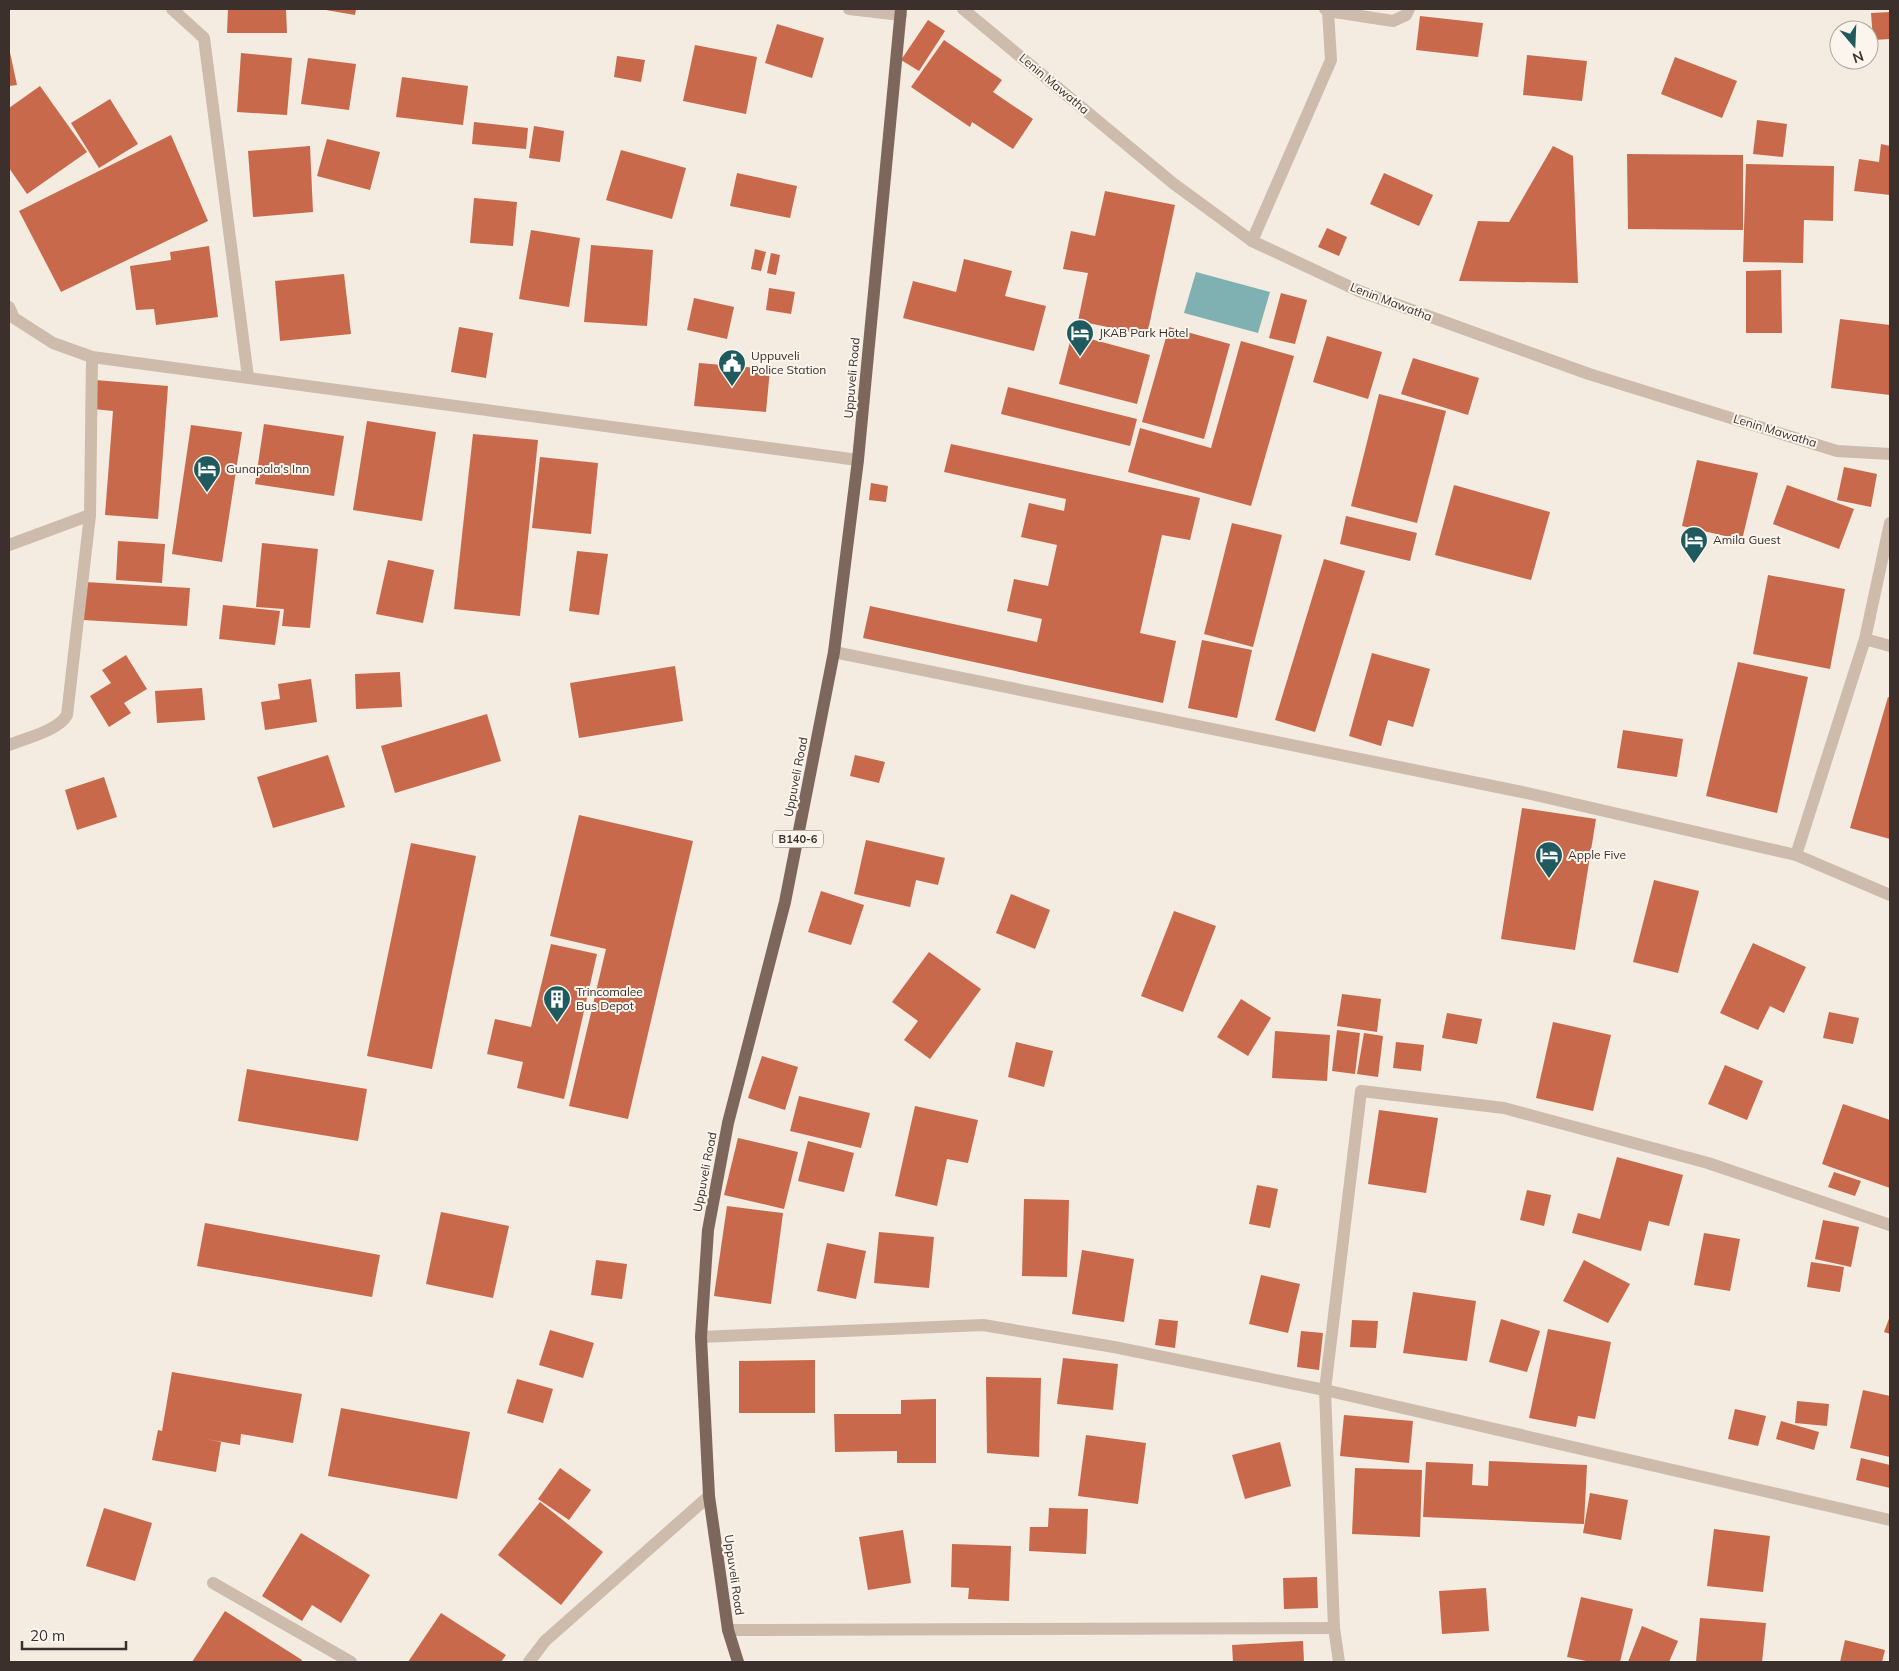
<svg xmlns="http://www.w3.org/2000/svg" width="1899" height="1671" viewBox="0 0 1899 1671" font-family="Mulish,sans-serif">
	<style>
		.water { fill: #7fb0b2 }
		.building { fill: #c8694b }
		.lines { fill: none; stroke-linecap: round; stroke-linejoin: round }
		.service { stroke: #cdbbac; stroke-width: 12 }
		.minor { stroke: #cdbbac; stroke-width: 12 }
		.primary { stroke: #7d675c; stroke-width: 12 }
		.labels { text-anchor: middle; stroke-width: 4; stroke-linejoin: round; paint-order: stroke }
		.shield { fill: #fbf5ee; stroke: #756b66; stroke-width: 1 }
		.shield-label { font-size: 11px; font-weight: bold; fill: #3b302b }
		.street-label { font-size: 12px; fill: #3b302b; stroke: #fbf5ee }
		.poi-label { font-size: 12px; fill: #3b302b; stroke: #fbf5ee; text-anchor: start }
	</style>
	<rect width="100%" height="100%" fill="#f4ebe1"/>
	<path class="water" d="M1196,272L1270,292L1258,333L1184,313Z"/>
	<g class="building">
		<path d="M228,9H286L287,33H227Z"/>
		<path d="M320,9H356L355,15Z"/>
		<path d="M1890,12V39L1873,40L1871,13Z"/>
		<path d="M1420,16L1483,23L1478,57L1416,50Z"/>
		<path d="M928,20L945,31L919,71L901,60Z"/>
		<path d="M777,24L824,38L812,78L765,63Z"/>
		<path d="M944,40L1002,80L993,92L1033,119L1013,149L972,122L970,127L911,87Z"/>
		<path d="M695,45L757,57L746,114L683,101Z"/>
		<path d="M9,48L17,85L9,86Z"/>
		<path d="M241,53L292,58L287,115L237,112Z"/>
		<path d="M1527,55L1587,61L1582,101L1523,95Z"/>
		<path d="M617,56L645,60L641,82L614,77Z"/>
		<path d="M1675,57L1737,81L1722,118L1661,94Z"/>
		<path d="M308,58L356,64L349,110L301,104Z"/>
		<path d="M402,77L468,86L463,125L396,117Z"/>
		<path d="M40,86L87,152L27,194L9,168V108Z"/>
		<path d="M110,99L138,144L99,168L71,123Z"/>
		<path d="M1757,120L1787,124L1783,157L1753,154Z"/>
		<path d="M474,122L528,128L526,149L472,144Z"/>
		<path d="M534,126L564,131L560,162L529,158Z"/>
		<path d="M171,135L208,221L61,292L19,211Z"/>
		<path d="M327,139L380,152L370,190L317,176Z"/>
		<path d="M1881,144L1890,146V195L1854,191L1859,159L1879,162Z"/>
		<path d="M310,146L313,212L253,217L248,151Z"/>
		<path d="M1553,146L1573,156L1578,283L1459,281L1478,221L1509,222Z"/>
		<path d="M621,150L686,168L672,219L606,200Z"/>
		<path d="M1627,154L1743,155V230L1628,229Z"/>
		<path d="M1746,164L1834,166L1833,221L1804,220L1803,263L1743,262Z"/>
		<path d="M737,173L797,186L790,218L730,206Z"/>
		<path d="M1384,173L1433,195L1419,226L1370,204Z"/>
		<path d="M1105,191L1175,205L1147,335L1078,321L1088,273L1063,269L1071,231L1095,236Z"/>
		<path d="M474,198L517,202L513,246L470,243Z"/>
		<path d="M1327,228L1347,237L1339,256L1318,247Z"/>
		<path d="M531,230L580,238L569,307L519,299Z"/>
		<path d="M591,245L653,250L647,326L584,322Z"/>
		<path d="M209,246L218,317L156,325L154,309L136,310L130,266L171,260L170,252Z"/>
		<path d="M755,249L766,252L761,271L751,269Z"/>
		<path d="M771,253L780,255L776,275L767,273Z"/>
		<path d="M964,259L1012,271L1005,296L1046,306L1034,351L903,318L913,281L956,292Z"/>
		<path d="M1781,270L1782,333H1746V271Z"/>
		<path d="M344,274L351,334L280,341L275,281Z"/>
		<path d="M769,288L795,292L791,314L766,310Z"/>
		<path d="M1281,293L1307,300L1295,344L1269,338Z"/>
		<path d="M694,298L734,307L727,339L687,330Z"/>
		<path d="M1840,319L1890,325V395L1831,388Z"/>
		<path d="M459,327L493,333L486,378L451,372Z"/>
		<path d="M1169,327L1230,344L1204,439L1142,422Z"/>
		<path d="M1072,334L1150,355L1137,404L1059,384Z"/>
		<path d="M1327,336L1382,352L1368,399L1313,382Z"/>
		<path d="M1241,341L1294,356L1251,506L1128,472L1140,428L1211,448Z"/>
		<path d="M1413,358L1479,378L1468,415L1401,394Z"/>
		<path d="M699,363L770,369L766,412L694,406Z"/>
		<path d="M95,380L168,386L158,519L105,515L113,411L93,409Z"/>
		<path d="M1008,387L1137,419L1130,446L1001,414Z"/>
		<path d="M1379,394L1446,411L1417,523L1351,506Z"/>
		<path d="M367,421L436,432L422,521L353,510Z"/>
		<path d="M264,424L344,436L334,496L255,484Z"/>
		<path d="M191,425L242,432L222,562L172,554Z"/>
		<path d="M473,434L538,440L520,616L454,609Z"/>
		<path d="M951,444L1200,498L1190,540L1162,535L1140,633L1176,641L1163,703L863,638L870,606L1037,642L1042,619L1007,611L1014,579L1048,586L1057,545L1021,537L1029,503L1064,511L1066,499L944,472Z"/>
		<path d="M540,457L598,463L591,534L532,528Z"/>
		<path d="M1697,460L1758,473L1742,540L1682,526Z"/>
		<path d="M1844,467L1877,474L1871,507L1837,500Z"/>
		<path d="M871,483L888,486L886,502L869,500Z"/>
		<path d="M1454,485L1550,512L1531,580L1435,555Z"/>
		<path d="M1787,485L1854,509L1839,549L1773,524Z"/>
		<path d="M1346,516L1417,533L1410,561L1340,544Z"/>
		<path d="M1232,523L1282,535L1253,647L1204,634Z"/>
		<path d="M118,541L165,544L162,583L116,580Z"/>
		<path d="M262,543L318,549L310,628L282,626L284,609L256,607Z"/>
		<path d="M577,551L608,554L599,615L569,611Z"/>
		<path d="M1324,559L1365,571L1315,732L1275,720Z"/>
		<path d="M388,560L434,570L423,623L376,614Z"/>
		<path d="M1768,575L1845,589L1830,669L1753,654Z"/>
		<path d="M85,582L190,588L187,626L83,620Z"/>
		<path d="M223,605L280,611L275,645L219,639Z"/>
		<path d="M1202,640L1252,650L1237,718L1188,708Z"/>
		<path d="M1372,653L1430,669L1413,727L1388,720L1381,746L1349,736Z"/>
		<path d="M126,655L147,689L124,703L131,713L109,727L90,696L111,683L102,670Z"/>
		<path d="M1738,662L1808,677L1777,813L1706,796Z"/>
		<path d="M675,666L683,721L579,738L570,683Z"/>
		<path d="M400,672L402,707L356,709L355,674Z"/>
		<path d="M311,679L317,722L265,730L261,702L280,699L278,684Z"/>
		<path d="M202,688L205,720L157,723L155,691Z"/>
		<path d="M1888,697L1890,698V839L1850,828Z"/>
		<path d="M487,714L501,761L395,793L381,746Z"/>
		<path d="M1623,730L1683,739L1677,777L1617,768Z"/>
		<path d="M328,755L345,807L273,828L257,777Z"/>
		<path d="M855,755L885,762L879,783L850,776Z"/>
		<path d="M104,777L117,817L77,830L65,790Z"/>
		<path d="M1522,808L1596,819L1575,950L1501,939Z"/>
		<path d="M579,815L693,841L628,1119L569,1106L606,949L550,936Z"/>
		<path d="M866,840L945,858L938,885L916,880L910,907L854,894Z"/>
		<path d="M411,843L476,856L432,1069L367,1056Z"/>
		<path d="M1654,880L1699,891L1678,973L1633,962Z"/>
		<path d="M821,891L864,905L851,945L808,932Z"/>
		<path d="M1011,894L1050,910L1035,949L996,933Z"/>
		<path d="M1174,911L1216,926L1183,1012L1141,996Z"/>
		<path d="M1753,943L1806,967L1784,1013L1770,1006L1758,1030L1720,1013Z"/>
		<path d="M551,944L597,954L564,1099L517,1088L523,1062L487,1054L495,1019L531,1027Z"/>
		<path d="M929,952L981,989L930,1059L904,1040L918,1021L892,1002Z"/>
		<path d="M1342,994L1381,999L1377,1032L1337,1026Z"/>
		<path d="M1241,999L1271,1018L1248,1056L1217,1037Z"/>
		<path d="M1829,1012L1859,1018L1853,1044L1823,1038Z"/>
		<path d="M1447,1013L1482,1019L1477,1044L1442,1038Z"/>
		<path d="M1553,1022L1611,1035L1593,1111L1536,1098Z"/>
		<path d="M1337,1030L1360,1033L1355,1074L1332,1071Z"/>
		<path d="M1275,1031L1330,1035L1327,1081L1272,1078Z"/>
		<path d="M1364,1033L1383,1036L1378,1077L1357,1074Z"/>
		<path d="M1016,1042L1053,1051L1044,1087L1008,1077Z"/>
		<path d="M1396,1042L1424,1045L1421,1071L1393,1068Z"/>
		<path d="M762,1056L798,1067L785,1110L748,1098Z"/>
		<path d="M1725,1065L1763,1081L1747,1120L1708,1104Z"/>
		<path d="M247,1069L367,1089L358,1141L238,1121Z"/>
		<path d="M799,1096L870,1113L861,1148L790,1131Z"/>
		<path d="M1843,1104L1890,1120V1188L1822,1164Z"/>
		<path d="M915,1106L978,1120L968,1163L947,1159L937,1206L895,1196Z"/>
		<path d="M1379,1110L1438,1118L1426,1193L1368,1184Z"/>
		<path d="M738,1138L798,1152L784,1209L724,1195Z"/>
		<path d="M808,1141L854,1153L844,1192L798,1181Z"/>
		<path d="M1617,1157L1683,1175L1669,1226L1649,1221L1641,1251L1572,1233L1578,1213L1600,1219Z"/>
		<path d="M1834,1172L1861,1181L1855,1196L1828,1187Z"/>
		<path d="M1257,1185L1278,1189L1270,1228L1249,1224Z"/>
		<path d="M1527,1190L1551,1195L1544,1226L1520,1220Z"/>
		<path d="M1024,1199L1069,1200L1067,1277L1022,1276Z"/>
		<path d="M727,1206L783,1213L771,1304L714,1296Z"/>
		<path d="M441,1212L509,1226L493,1298L426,1284Z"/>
		<path d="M1823,1220L1859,1227L1851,1267L1815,1259Z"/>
		<path d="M205,1223L380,1255L372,1297L197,1266Z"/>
		<path d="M879,1232L934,1237L929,1288L874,1283Z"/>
		<path d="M1704,1233L1740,1239L1730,1291L1694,1285Z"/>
		<path d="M827,1243L866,1251L856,1299L817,1291Z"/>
		<path d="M1082,1250L1134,1259L1124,1322L1072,1314Z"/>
		<path d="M596,1260L627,1264L622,1299L591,1295Z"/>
		<path d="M1584,1260L1630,1284L1608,1323L1563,1301Z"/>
		<path d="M1811,1262L1844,1267L1840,1292L1807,1287Z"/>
		<path d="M1261,1275L1300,1284L1288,1333L1249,1324Z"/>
		<path d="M1413,1292L1476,1301L1467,1361L1403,1353Z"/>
		<path d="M1890,1316V1334L1884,1332Z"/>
		<path d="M1159,1319L1178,1321L1175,1348L1155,1345Z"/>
		<path d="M1501,1319L1540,1331L1527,1372L1489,1362Z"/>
		<path d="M1352,1320L1378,1321L1376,1348L1350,1347Z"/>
		<path d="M1548,1329L1611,1342L1595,1419L1578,1416L1576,1427L1529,1418Z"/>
		<path d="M550,1330L594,1343L583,1378L539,1365Z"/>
		<path d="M1301,1331L1323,1333L1319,1370L1297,1367Z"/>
		<path d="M1063,1358L1118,1364L1113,1410L1057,1404Z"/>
		<path d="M815,1360V1413H739V1361Z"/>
		<path d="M172,1372L302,1394L293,1443L241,1434L240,1445L206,1439L221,1442L216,1472L152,1460L158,1430L162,1431Z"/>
		<path d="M986,1377L1041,1378L1039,1457L987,1453Z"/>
		<path d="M517,1379L553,1389L543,1423L507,1413Z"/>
		<path d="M1863,1390L1890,1396V1457L1850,1448Z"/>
		<path d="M936,1399V1463H897V1451L835,1452L834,1414H901V1400Z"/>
		<path d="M1797,1401L1829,1404L1827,1426L1795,1423Z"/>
		<path d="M341,1408L470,1432L457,1499L328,1476Z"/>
		<path d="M1735,1409L1766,1416L1758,1446L1728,1439Z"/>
		<path d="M1344,1415L1413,1421L1409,1463L1340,1456Z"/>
		<path d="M1781,1421L1819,1432L1814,1450L1776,1439Z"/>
		<path d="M1086,1435L1146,1443L1138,1504L1078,1496Z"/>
		<path d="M1280,1442L1291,1486L1245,1499L1232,1455Z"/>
		<path d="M1861,1458L1890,1465V1488L1856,1480Z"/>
		<path d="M1489,1461L1587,1465L1584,1524L1423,1517L1426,1462L1473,1464L1472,1485L1488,1486Z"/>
		<path d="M560,1468L591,1490L569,1520L538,1499Z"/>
		<path d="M1355,1468L1422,1470L1420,1537L1352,1534Z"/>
		<path d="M1590,1493L1628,1500L1621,1540L1583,1533Z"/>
		<path d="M540,1502L603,1552L561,1605L498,1555Z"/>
		<path d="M104,1508L152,1523L135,1581L86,1566Z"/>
		<path d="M1049,1508L1088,1509L1086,1554L1029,1551L1030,1527H1048Z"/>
		<path d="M1714,1529L1770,1536L1763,1592L1707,1586Z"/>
		<path d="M903,1530L911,1583L868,1590L859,1537Z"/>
		<path d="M301,1533L370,1575L341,1623L312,1605L302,1621L262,1596Z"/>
		<path d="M952,1544L1011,1546L1009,1601L968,1599L969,1588L951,1587Z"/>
		<path d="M1317,1577L1318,1608L1284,1609L1283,1578Z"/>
		<path d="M1486,1588L1489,1631L1442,1634L1439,1591Z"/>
		<path d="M1581,1597L1633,1609L1620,1662H1591L1567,1657Z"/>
		<path d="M225,1611L302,1660L301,1662H192Z"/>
		<path d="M441,1613L506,1655L501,1662H408Z"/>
		<path d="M1700,1618L1766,1623L1762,1662H1696Z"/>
		<path d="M1642,1626L1678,1641L1669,1662H1628Z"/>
		<path d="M1845,1640L1885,1650L1882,1662H1840Z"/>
		<path d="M1303,1641L1304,1662H1233L1232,1645Z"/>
	</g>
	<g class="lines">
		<path class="service" d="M172,9L204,38L248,377"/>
		<g class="minor">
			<path d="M849,9L901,15"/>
			<path d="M963,9L1174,184L1252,241L1359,291L1589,374L1837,451L1890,454"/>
			<path d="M1325,9L1328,11L1393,21L1406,15L1409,9"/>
			<path d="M1252,241L1331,60L1328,11"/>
			<path d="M9,307L14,318L53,343L92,357L858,460"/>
			<path d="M9,545L90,515"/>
			<path d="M1865,639L1890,646"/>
			<path d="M834,652L1522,792L1796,855L1890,895"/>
			<path d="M9,745C26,738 58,731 67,715L90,515L92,357"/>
			<path d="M1796,855L1865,639L1890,523"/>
			<path d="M701,1337L983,1325L1114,1347L1325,1390L1890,1520"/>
			<path d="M213,1583L351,1662"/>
			<path d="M728,1630L1334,1628"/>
			<path d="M529,1662L545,1641L709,1496"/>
			<path d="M1339,1662L1334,1628L1325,1390L1361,1091L1504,1108L1708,1163L1890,1225"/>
		</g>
		<path class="primary" d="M738,1662L728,1630L709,1496L701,1337L708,1230L728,1123L785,902L834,652L858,460L901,9"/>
	</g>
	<defs>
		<g id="hotel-pin" transform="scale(1.4375)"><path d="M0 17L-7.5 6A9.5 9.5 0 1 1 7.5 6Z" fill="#1f5a5e" stroke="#fbf5ee"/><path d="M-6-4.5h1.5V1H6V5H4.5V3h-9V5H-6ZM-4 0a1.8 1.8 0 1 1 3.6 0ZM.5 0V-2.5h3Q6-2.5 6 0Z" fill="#fff"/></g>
		<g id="civic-pin" transform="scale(1.4375)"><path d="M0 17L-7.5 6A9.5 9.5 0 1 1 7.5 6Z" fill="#1f5a5e" stroke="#fbf5ee"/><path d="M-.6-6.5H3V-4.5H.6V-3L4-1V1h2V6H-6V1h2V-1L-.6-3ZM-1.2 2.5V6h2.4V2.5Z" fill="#fff"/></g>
		<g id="building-pin" transform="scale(1.4375)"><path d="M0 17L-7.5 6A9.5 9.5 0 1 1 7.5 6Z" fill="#1f5a5e" stroke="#fbf5ee"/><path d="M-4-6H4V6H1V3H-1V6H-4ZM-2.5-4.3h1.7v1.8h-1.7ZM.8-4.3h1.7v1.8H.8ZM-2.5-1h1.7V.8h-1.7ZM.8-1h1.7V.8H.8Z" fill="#fff"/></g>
	</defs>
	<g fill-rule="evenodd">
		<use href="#hotel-pin" x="1080" y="333"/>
		<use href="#civic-pin" x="732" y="363"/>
		<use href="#hotel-pin" x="207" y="469"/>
		<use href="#hotel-pin" x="1694" y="540"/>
		<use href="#hotel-pin" x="1549" y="855"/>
		<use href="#building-pin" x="557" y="999"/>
	</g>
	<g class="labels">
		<rect class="shield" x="773" y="830.5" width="50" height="17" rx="4"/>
		<g class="shield-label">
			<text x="798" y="843">B140-6</text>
		</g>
		<g class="street-label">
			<text transform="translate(1054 84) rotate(40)" y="4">Lenin Mawatha</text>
			<text transform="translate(1391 302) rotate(21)" y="4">Lenin Mawatha</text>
			<text transform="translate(852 378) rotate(-85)" y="4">Uppuveli Road</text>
			<text transform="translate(1775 431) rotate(17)" y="4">Lenin Mawatha</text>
			<text transform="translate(796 777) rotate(-79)" y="4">Uppuveli Road</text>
			<text transform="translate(705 1172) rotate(-79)" y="4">Uppuveli Road</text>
			<text transform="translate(734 1575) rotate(82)" y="4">Uppuveli Road</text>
		</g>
		<g class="poi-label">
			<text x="1099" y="337">JKAB Park Hotel</text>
			<text x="751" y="360">Uppuveli<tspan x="751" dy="14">Police Station</tspan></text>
			<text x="226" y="473">Gunapala's Inn</text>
			<text x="1713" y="544">Amila Guest</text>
			<text x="1568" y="859">Apple Five</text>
			<text x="576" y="996">Trincomalee<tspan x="576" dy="14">Bus Depot</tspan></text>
		</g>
	</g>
	<rect width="1899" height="1671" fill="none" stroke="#3b302b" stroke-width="20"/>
	<g transform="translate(1854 45) rotate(161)"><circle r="24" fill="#fbf5ee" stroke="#aea6a0"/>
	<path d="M0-4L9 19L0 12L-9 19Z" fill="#1f5a5e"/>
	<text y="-8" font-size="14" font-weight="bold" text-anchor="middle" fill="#3b302b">N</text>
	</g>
	<path d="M22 1641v8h104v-8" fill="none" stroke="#3b302b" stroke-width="2.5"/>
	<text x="30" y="1641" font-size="15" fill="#3b302b" stroke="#fbf5ee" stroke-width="4" paint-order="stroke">20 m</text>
</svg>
